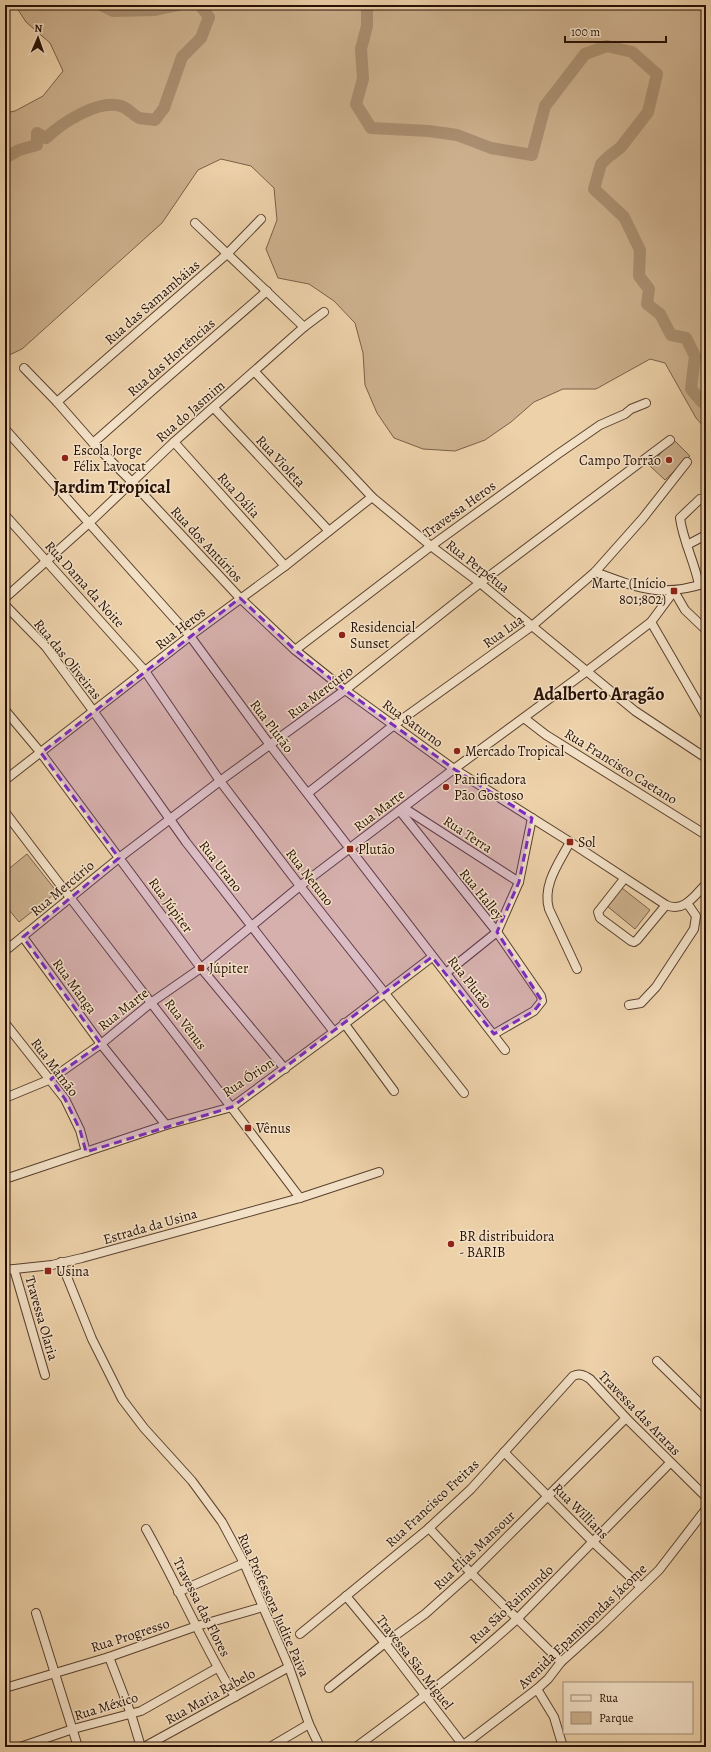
<svg xmlns="http://www.w3.org/2000/svg" width="711" height="1752" viewBox="0 0 711 1752" font-family="Alegreya,serif">
	<style>
		.green { fill: #ccb08d; stroke: #7a6049 }
		.lines { fill: none; stroke-linecap: round; stroke-linejoin: round }
		.river { stroke: #aa8f71; stroke-width: 12 }
		.minor-casing { stroke: #59402e; stroke-width: 10 }
		.minor { stroke: #f3e1c7; stroke-width: 8 }
		.marked { fill: #7b2cbf; fill-opacity: 0.2; stroke: #7b2cbf; stroke-width: 3; stroke-dasharray: 8 5; stroke-linejoin: round }
		.poi-dot { fill: #8f2418; stroke: #f3e1c7; stroke-width: 1.5 }
		.labels { text-anchor: middle; stroke-width: 3; stroke-linejoin: round; paint-order: stroke }
		.street-label { font-size: 14px; fill: #281005; stroke: #f3e1c7 }
		.poi-label { font-size: 14px; fill: #281005; stroke: #f3e1c7; text-anchor: start }
		.district-label { font-size: 18px; font-weight: bold; fill: #281005; stroke: #f3e1c7 }
	</style>
	<rect width="100%" height="100%" fill="#edd1a9"/>
	<filter id="stains"><feTurbulence type="fractalNoise" baseFrequency=".005" numOctaves="4"/><feColorMatrix values="0 0 0 0 .2 0 0 0 0 .09 0 0 0 0 .02 0 0 0 .5 -.17"/></filter>
	<radialGradient id="worn" r=".72"><stop offset=".6" stop-color="#630" stop-opacity="0"/><stop offset="1" stop-color="#630" stop-opacity=".3"/></radialGradient>
	<g class="green">
		<path d="M15,5H706V429L696,418L665,363L650,359L596,389H563L534,402L511,422L485,440L455,451L423,449L394,438L377,413L365,385L363,353L355,323L334,301L309,284L278,278L266,249L277,220L274,188L251,166L221,159L198,170L162,223L22,349L5,357V113L15,111L43,96L63,71L50,43L26,22Z"/>
		<path d="M674,440L690,456L665,480L649,465Z"/>
		<path d="M27,854L57,892L19,922L5,905V872Z"/>
		<path d="M622,888L650,910L635,929L607,906Z"/>
	</g>
	<g class="lines">
		<g class="river">
			<path d="M101,5L113,11L155,10L178,5"/>
			<path d="M367,5V26L361,49L363,79L356,104L371,128L429,131L457,135L491,148L532,155L545,106L585,54L607,46L632,52L657,74L648,112L621,147L607,158L601,164L594,189L624,217L640,250L639,276L649,289L647,304L660,314L671,335L686,338L695,356L691,389L702,402L706,403"/>
			<path d="M5,158L19,150L37,145V133L46,138C62,123 98,99 121,106C128,108 133,115 139,118C144,119 150,119 155,120L164,108L182,57L201,38L209,17L200,5"/>
		</g>
		<g class="minor-casing">
			<g id="minor">
				<path d="M195,223L304,327"/>
				<path d="M24,368L57,402L93,443L131,481L240,598L295,650L345,690L454,769L570,842L666,905C684,913 694,896 706,884"/>
				<path d="M255,372L372,497L431,546L480,583L635,711L706,758"/>
				<path d="M57,402L227,254L261,219"/>
				<path d="M214,408L329,531"/>
				<path d="M5,429L190,636L270,745L505,1050"/>
				<path d="M174,442L285,566"/>
				<path d="M93,443L154,389L267,291"/>
				<path d="M5,515L145,671L220,781L300,886L464,1093"/>
				<path d="M687,545L706,535"/>
				<path d="M595,572C638,588 661,598 706,583"/>
				<path d="M699,585C695,563 683,541 680,518L700,499"/>
				<path d="M674,591L685,610L706,630"/>
				<path d="M5,598L89,523L174,442L304,327L324,312"/>
				<path d="M5,605L46,647L94,712L186,842L334,1032"/>
				<path d="M651,622L706,717"/>
				<path d="M295,650L431,546L558,454L600,425L625,414L631,409L646,403"/>
				<path d="M5,710L41,753L201,968L285,1069"/>
				<path d="M524,718L546,735L706,835"/>
				<path d="M5,780L190,636L285,566L372,497"/>
				<path d="M308,793L394,725L532,626L595,572L643,518L687,462"/>
				<path d="M404,808L519,882"/>
				<path d="M400,811L497,932L541,996L542,1001L534,1011L494,1034"/>
				<path d="M5,812C102,941 203,1068 300,1198"/>
				<path d="M570,842C559,863 542,885 549,909L577,969"/>
				<path d="M624,879L598,912L600,918L631,941L634,942L637,940L666,905"/>
				<path d="M23,937L101,1044L166,1125"/>
				<path d="M5,951L119,858L220,781L345,690L480,583L670,440"/>
				<path d="M446,973L497,932L519,882L532,818"/>
				<path d="M629,1005L641,1003L656,987L694,929L696,916L687,903"/>
				<path d="M5,1023L65,1099L80,1130L86,1152"/>
				<path d="M344,1023L394,1091"/>
				<path d="M5,1098L51,1079L101,1044L152,1002L201,968L300,886L454,769L587,671L651,622L674,591"/>
				<path d="M5,1179L166,1125L232,1107L334,1032L432,957"/>
				<path d="M61,1262L92,1339L122,1399L144,1428L192,1481L222,1522L244,1563L263,1607L289,1667L309,1724L320,1747"/>
				<path d="M14,1269L45,1375"/>
				<path d="M5,1270L52,1265L82,1258L300,1198L379,1172"/>
				<path d="M657,1361L706,1409"/>
				<path d="M504,1452L593,1542L641,1587"/>
				<path d="M429,1528L471,1573L561,1662"/>
				<path d="M146,1529C177,1584 202,1643 235,1697"/>
				<path d="M178,1592L244,1563"/>
				<path d="M346,1596L385,1643L463,1745"/>
				<path d="M36,1613L78,1747"/>
				<path d="M300,1634L429,1528L471,1489L573,1376C580,1373 584,1375 590,1379L626,1418L706,1497"/>
				<path d="M109,1657L131,1714L141,1747"/>
				<path d="M5,1688L109,1657L197,1626L263,1607"/>
				<path d="M329,1688L385,1643L425,1614L471,1573L626,1418"/>
				<path d="M537,1689L554,1717L563,1747"/>
				<path d="M20,1747L73,1729L141,1711L217,1668"/>
				<path d="M144,1747L289,1667"/>
				<path d="M270,1747L309,1724"/>
				<path d="M356,1747C412,1706 467,1665 518,1618L670,1463"/>
				<path d="M461,1747L537,1689L548,1679L561,1662L601,1626L659,1570L706,1509"/>
			</g>
		</g>
		<use href="#minor" class="minor"/>
	</g>
	<path class="marked" d="M240,598L295,650L345,690L454,769L532,818L519,882L497,932L542,1001L534,1011L494,1034L432,957L232,1107L86,1152L80,1130L65,1099L51,1079L101,1044L23,937L119,858L41,753Z"/>
	<g class="poi-dot">
		<circle cx="65" cy="458" r="4"/>
		<circle cx="669" cy="460" r="4"/>
		<rect x="670" y="587" width="8" height="8" rx="2"/>
		<circle cx="342" cy="635" r="4"/>
		<circle cx="457" cy="751" r="4"/>
		<circle cx="446" cy="787" r="4"/>
		<rect x="566" y="838" width="8" height="8" rx="2"/>
		<rect x="346" y="845" width="8" height="8" rx="2"/>
		<rect x="197" y="964" width="8" height="8" rx="2"/>
		<rect x="244" y="1124" width="8" height="8" rx="2"/>
		<circle cx="451" cy="1244" r="4"/>
		<rect x="44" y="1267" width="8" height="8" rx="2"/>
	</g>
	<g class="labels">
		<g class="street-label">
			<text transform="translate(152 302) rotate(-41)" y="5">Rua das Samambáias</text>
			<text transform="translate(171 357) rotate(-41)" y="5">Rua das Hortências</text>
			<text transform="translate(190 411) rotate(-41)" y="5">Rua do Jasmim</text>
			<text transform="translate(281 461) rotate(47)" y="5">Rua Violeta</text>
			<text transform="translate(239 495) rotate(48)" y="5">Rua Dália</text>
			<text transform="translate(459 509) rotate(-36)" y="5">Travessa Heros</text>
			<text transform="translate(207 544) rotate(47)" y="5">Rua dos Antúrios</text>
			<text transform="translate(478 566) rotate(38)" y="5">Rua Perpétua</text>
			<text transform="translate(85 584) rotate(48)" y="5">Rua Dama da Noite</text>
			<text transform="translate(180 628) rotate(-38)" y="5">Rua Heros</text>
			<text transform="translate(503 631) rotate(-36)" y="5">Rua Lua</text>
			<text transform="translate(68 659) rotate(51)" y="5">Rua das Oliveiras</text>
			<text transform="translate(320 692) rotate(-37)" y="5">Rua Mercúrio</text>
			<text transform="translate(413 723) rotate(36)" y="5">Rua Saturno</text>
			<text transform="translate(272 726) rotate(53)" y="5">Rua Plutão</text>
			<text transform="translate(621 766) rotate(32)" y="5">Rua Francisco Caetano</text>
			<text transform="translate(379 810) rotate(-37)" y="5">Rua Marte</text>
			<text transform="translate(468 834) rotate(33)" y="5">Rua Terra</text>
			<text transform="translate(221 866) rotate(52)" y="5">Rua Urano</text>
			<text transform="translate(310 877) rotate(52)" y="5">Rua Netuno</text>
			<text transform="translate(62 888) rotate(-40)" y="5">Rua Mercúrio</text>
			<text transform="translate(482 894) rotate(51)" y="5">Rua Halley</text>
			<text transform="translate(171 905) rotate(54)" y="5">Rua Júpiter</text>
			<text transform="translate(470 982) rotate(52)" y="5">Rua Plutão</text>
			<text transform="translate(75 986) rotate(54)" y="5">Rua Manga</text>
			<text transform="translate(123 1009) rotate(-38)" y="5">Rua Marte</text>
			<text transform="translate(186 1024) rotate(53)" y="5">Rua Vênus</text>
			<text transform="translate(55 1067) rotate(53)" y="5">Rua Mamão</text>
			<text transform="translate(248 1077) rotate(-34)" y="5">Rua Órion</text>
			<text transform="translate(150 1226) rotate(-16)" y="5">Estrada da Usina</text>
			<text transform="translate(42 1318) rotate(74)" y="5">Travessa Olaria</text>
			<text transform="translate(640 1413) rotate(46)" y="5">Travessa das Araras</text>
			<text transform="translate(432 1503) rotate(-43)" y="5">Rua Francisco Freitas</text>
			<text transform="translate(581 1511) rotate(45)" y="5">Rua Willians</text>
			<text transform="translate(474 1550) rotate(-44)" y="5">Rua Elias Mansour</text>
			<text transform="translate(511 1604) rotate(-43)" y="5">Rua São Raimundo</text>
			<text transform="translate(274 1605) rotate(66)" y="5">Rua Professora Judite Paiva</text>
			<text transform="translate(202 1607) rotate(63)" y="5">Travessa das Flores</text>
			<text transform="translate(582 1626) rotate(-44)" y="5">Avenida Epaminondas Jácome</text>
			<text transform="translate(130 1635) rotate(-18)" y="5">Rua Progresso</text>
			<text transform="translate(415 1662) rotate(52)" y="5">Travessa São Miguel</text>
			<text transform="translate(210 1696) rotate(-29)" y="5">Rua Maria Rabelo</text>
			<text transform="translate(106 1706) rotate(-17)" y="5">Rua México</text>
		</g>
		<g class="poi-label">
			<text x="73" y="455">Escola Jorge<tspan x="73" dy="16">Félix Lavocat</tspan></text>
			<text x="661" y="465" text-anchor="end">Campo Torrão</text>
			<text x="666" y="588" text-anchor="end">Marte (Início<tspan x="666" dy="16">801;802)</tspan></text>
			<text x="350" y="632">Residencial<tspan x="350" dy="16">Sunset</tspan></text>
			<text x="465" y="756">Mercado Tropical</text>
			<text x="454" y="784">Panificadora<tspan x="454" dy="16">Pão Gostoso</tspan></text>
			<text x="578" y="847">Sol</text>
			<text x="358" y="854">Plutão</text>
			<text x="209" y="973">Júpiter</text>
			<text x="256" y="1133">Vênus</text>
			<text x="459" y="1241">BR distribuidora<tspan x="459" dy="16">- BARIB</tspan></text>
			<text x="56" y="1276">Usina</text>
		</g>
		<g class="district-label">
			<text x="112" y="493">Jardim Tropical</text>
			<text x="599" y="700">Adalberto Aragão</text>
		</g>
	</g>
	<rect width="711" height="1752" fill="none" stroke="#edd1a9" stroke-width="20"/>
	<rect x="6" y="6" width="699" height="1740" fill="none" stroke="#281005" stroke-width="2"/>
	<rect x="10" y="10" width="691" height="1732" fill="none" stroke="#281005"/>
	<rect x="563" y="1682" width="130" height="52" fill="#f3e1c7" stroke="#a28d79"/>
	<rect x="571" y="1695" width="20" height="6" fill="#f3e1c7" stroke="#a28d79"/>
	<text x="599" y="1702" font-size="12" fill="#281005">Rua</text>
	<rect x="571" y="1712" width="20" height="12" fill="#ccb08d" stroke="#a28d79"/>
	<text x="599" y="1722" font-size="12" fill="#281005">Parque</text>
	<g transform="translate(38 38) rotate(2)" stroke="#f3e1c7" stroke-width="3" paint-order="stroke">
	<path d="M0-3L7 15L0 10L-7 15Z" fill="#281005"/>
	<text y="-6" font-size="11" font-weight="bold" text-anchor="middle" fill="#281005">N</text>
	</g>
	<path d="M565 36v6h101v-6" fill="none" stroke="#281005" stroke-width="2"/>
	<text x="571" y="36" font-size="12" fill="#281005" stroke="#f3e1c7" stroke-width="3" paint-order="stroke">100 m</text>
	<rect width="100%" height="100%" filter="url(#stains)"/>
	<rect width="100%" height="100%" fill="url(#worn)"/>
</svg>
